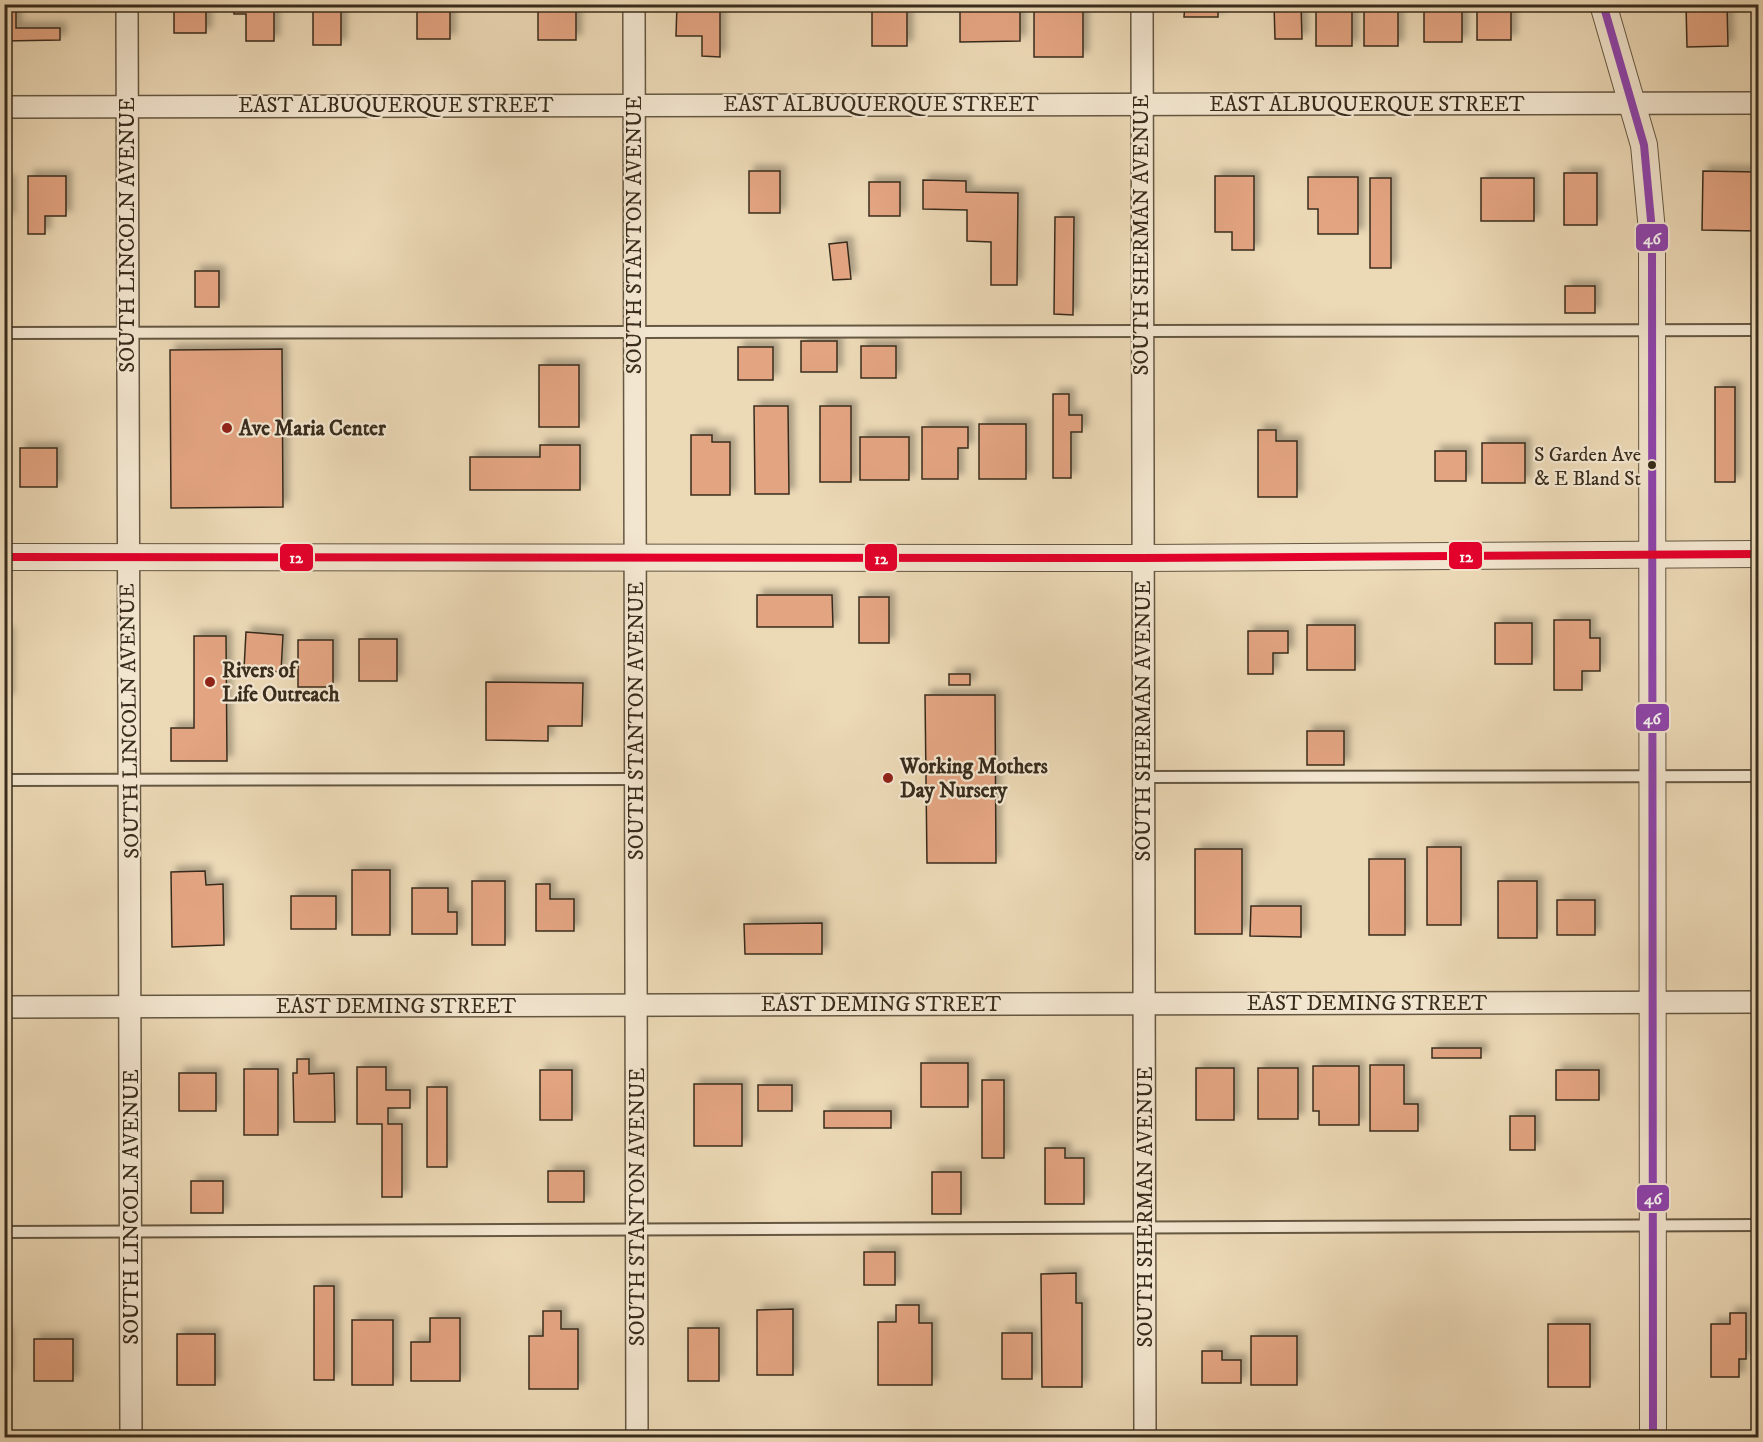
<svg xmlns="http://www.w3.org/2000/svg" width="1763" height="1442" viewBox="0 0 1763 1442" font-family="'IM FELL DW Pica',serif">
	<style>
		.building { fill: #e3a481; stroke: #382c1c; stroke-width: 1.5; filter: url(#shadow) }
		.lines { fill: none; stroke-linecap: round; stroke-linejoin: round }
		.service-casing { stroke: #655742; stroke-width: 14 }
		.minor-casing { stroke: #655742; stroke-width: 24 }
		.tertiary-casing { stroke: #655742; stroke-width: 28 }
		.service { stroke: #f3e6d0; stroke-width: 10 }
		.minor { stroke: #f3e6d0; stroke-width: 21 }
		.tertiary { stroke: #f3e6d0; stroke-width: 26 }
		.bus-1-casing { stroke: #f3e6d0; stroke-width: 12 }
		.bus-2-casing { stroke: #f3e6d0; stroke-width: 12 }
		.bus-1 { stroke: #8e44ad; stroke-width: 8 }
		.bus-2 { stroke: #e4002b; stroke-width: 8 }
		.poi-dot { fill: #8f2418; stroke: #f3e6d0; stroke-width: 2 }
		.bus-dot { fill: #382c1c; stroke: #f3e6d0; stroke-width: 2 }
		.labels { text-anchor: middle; stroke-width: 4.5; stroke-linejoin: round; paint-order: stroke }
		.bus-label { font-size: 20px; fill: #382c1c; stroke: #f3e6d0; text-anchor: end }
		.street-label { font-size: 21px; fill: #382c1c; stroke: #f3e6d0 }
		.poi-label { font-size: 21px; font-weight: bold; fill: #382c1c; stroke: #f3e6d0; text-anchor: start }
		.line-badge { stroke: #f3e6d0; stroke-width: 2 }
		.badge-label { font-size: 16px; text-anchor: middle; font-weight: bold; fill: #fff }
	</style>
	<defs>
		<filter id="shadow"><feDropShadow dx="5.5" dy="-5.5" stdDeviation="3" flood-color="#0004"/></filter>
	</defs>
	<rect width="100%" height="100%" fill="#ecd9b6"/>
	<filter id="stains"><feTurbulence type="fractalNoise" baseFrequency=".00333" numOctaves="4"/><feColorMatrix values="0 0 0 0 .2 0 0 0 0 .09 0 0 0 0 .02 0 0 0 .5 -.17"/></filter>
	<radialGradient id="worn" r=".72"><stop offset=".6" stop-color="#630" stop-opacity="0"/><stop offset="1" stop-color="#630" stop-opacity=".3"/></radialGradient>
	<g class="building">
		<path d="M4,4H16V28H60V40L4,41Z"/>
		<rect x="174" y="4" width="32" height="29"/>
		<path d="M234,4H274V41H246V14H234Z"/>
		<rect x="313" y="4" width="28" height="41"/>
		<rect x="417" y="4" width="33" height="35"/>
		<rect x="538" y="4" width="38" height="36"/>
		<path d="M677,4H720V57L702,56V36H676Z"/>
		<path d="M1020,4V41L960,42V5Z"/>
		<path d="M1185,4H1218V17H1184Z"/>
		<path d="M1274,4H1301L1302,39H1275Z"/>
		<rect x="1316" y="4" width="36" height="42"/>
		<rect x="1364" y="4" width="34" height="42"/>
		<rect x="1424" y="4" width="38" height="38"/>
		<rect x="1477" y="4" width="34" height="36"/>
		<path d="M1686,4H1727L1728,46L1687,47Z"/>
		<rect x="872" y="8" width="35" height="38"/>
		<rect x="1034" y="11" width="49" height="46"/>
		<rect x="749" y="171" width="31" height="42"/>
		<path d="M1703,171L1758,172V231L1702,230Z"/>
		<rect x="1564" y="173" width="33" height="52"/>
		<path d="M28,176H66V216H45V234H28Z"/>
		<path d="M1215,176H1254V250H1232V232H1215Z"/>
		<path d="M1308,177H1358V234H1318V209H1308Z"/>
		<rect x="1370" y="178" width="21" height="90"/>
		<rect x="1481" y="178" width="53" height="43"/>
		<path d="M923,180L966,181V192L1018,193L1017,285H991V242L967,241V210L923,209Z"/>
		<rect x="4" y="181" width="5" height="38"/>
		<rect x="869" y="182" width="31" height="34"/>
		<path d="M1055,217H1074L1073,315L1054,314Z"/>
		<path d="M847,242L851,279L833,280L829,244Z"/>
		<rect x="195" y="271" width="24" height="36"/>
		<rect x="1565" y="286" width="30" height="27"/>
		<rect x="801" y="341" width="36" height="31"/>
		<rect x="861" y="346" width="35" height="32"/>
		<rect x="738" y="347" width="35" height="33"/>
		<path d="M282,349L283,507L171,508L170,350Z"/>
		<rect x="539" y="365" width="40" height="62"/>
		<rect x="1715" y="387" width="20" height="95"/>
		<path d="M1053,394H1069V415H1082V432H1071V478H1053Z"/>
		<path d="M754,406H788L789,494H755Z"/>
		<rect x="820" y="406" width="31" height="76"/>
		<rect x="979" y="424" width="47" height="55"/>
		<path d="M922,427H968V448H958V479H922Z"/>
		<path d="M1258,430H1276V441H1297V497H1258Z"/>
		<path d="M691,435H712V442H730V495H691Z"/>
		<rect x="860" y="437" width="49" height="43"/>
		<rect x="1482" y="443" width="43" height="40"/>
		<path d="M540,445H580V490H470V457H540Z"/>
		<rect x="20" y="448" width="37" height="39"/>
		<rect x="1435" y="451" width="31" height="30"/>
		<path d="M757,595H832L833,627H757Z"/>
		<rect x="859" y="597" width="30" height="46"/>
		<path d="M1554,620H1590V638H1600V671H1582V690H1554Z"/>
		<rect x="1495" y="623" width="37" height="41"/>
		<rect x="1307" y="625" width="48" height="45"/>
		<path d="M1248,631H1288V653H1273V674H1248Z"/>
		<path d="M246,632L283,635L281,672L244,669Z"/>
		<rect x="4" y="633" width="4" height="66"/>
		<path d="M194,636H226L227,761H171V728H194Z"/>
		<rect x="359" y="639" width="38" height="42"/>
		<rect x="298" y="640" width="35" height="47"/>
		<rect x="949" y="674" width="21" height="11"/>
		<path d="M486,682L583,683L582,726H548V741L486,740Z"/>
		<path d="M925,695H995L996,863H927Z"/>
		<rect x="1307" y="731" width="37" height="34"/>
		<rect x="1427" y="847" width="34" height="78"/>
		<rect x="1195" y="849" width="47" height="85"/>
		<rect x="1369" y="859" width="36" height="76"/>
		<rect x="352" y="870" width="38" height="65"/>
		<path d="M205,871L206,885L223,884L224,945L172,947L171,872Z"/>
		<rect x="472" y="881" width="33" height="64"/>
		<rect x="1498" y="881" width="39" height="57"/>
		<path d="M536,884H550V899H574V931H536Z"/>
		<path d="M412,888H448V912H457V934H412Z"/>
		<rect x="291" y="896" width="45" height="33"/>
		<rect x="1557" y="900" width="38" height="35"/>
		<path d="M1251,906H1301V937L1250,936Z"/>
		<path d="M822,923V954H745L744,924Z"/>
		<rect x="1432" y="1048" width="49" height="10"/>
		<path d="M297,1059H309V1074L334,1073L335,1122H294L293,1073H297Z"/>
		<rect x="921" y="1063" width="47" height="44"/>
		<path d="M1370,1065H1404V1104H1418V1131H1370Z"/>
		<path d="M1313,1066H1359V1125H1319V1111H1313Z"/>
		<path d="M357,1067H386V1090H410V1108H388V1124H402V1197H382V1124H357Z"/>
		<rect x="1196" y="1068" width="38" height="52"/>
		<rect x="1258" y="1068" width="40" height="51"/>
		<rect x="244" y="1069" width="34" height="66"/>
		<rect x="540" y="1070" width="32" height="50"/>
		<rect x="1556" y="1070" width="43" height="30"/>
		<rect x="179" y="1073" width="37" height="38"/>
		<rect x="982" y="1080" width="22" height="78"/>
		<rect x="694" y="1084" width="48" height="62"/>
		<rect x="758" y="1085" width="34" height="26"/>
		<rect x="427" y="1087" width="20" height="80"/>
		<rect x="824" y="1111" width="67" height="17"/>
		<rect x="1510" y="1116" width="25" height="34"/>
		<path d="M1045,1148H1065V1158H1084V1204H1045Z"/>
		<rect x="548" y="1171" width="36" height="31"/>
		<rect x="932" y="1172" width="29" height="42"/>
		<rect x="191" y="1181" width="32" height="32"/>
		<rect x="864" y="1252" width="31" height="33"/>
		<path d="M1076,1273V1303H1082V1387H1042L1041,1274Z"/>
		<rect x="314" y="1286" width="20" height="94"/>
		<path d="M896,1305H919V1323H932V1385H878V1322H896Z"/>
		<path d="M793,1309V1375H757V1310Z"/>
		<path d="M543,1311H561V1329H578V1389H529V1336H543Z"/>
		<path d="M1730,1313H1746V1359H1739V1377H1711V1324H1730Z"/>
		<path d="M430,1318H460V1381H411V1342H430Z"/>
		<rect x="352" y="1320" width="41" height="65"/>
		<rect x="1548" y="1324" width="42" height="63"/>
		<rect x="688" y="1328" width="31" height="53"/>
		<rect x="4" y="1333" width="3" height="42"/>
		<rect x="1002" y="1333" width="30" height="46"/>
		<rect x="177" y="1334" width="38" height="51"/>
		<rect x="1251" y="1336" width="46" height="49"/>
		<rect x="34" y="1339" width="39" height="42"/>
		<path d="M1202,1351H1222V1360H1241V1383H1202Z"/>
	</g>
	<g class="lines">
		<g class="service-casing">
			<g id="service">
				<path d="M4,333L1758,330"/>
				<path d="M1143,777L1758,776"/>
				<path d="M4,780L636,779"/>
				<path d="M4,1232L1758,1225"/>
			</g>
		</g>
		<g class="minor-casing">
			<g id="minor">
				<path d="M127,4L131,1438"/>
				<path d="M634,4L637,1438"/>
				<path d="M1142,4L1145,1438"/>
				<path d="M4,107L1758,103"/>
				<path d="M4,1007L1758,1002"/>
			</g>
		</g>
		<g class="tertiary-casing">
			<g id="tertiary">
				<path d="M1603,4L1644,145L1652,231L1653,1438"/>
				<path d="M4,557L1142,558L1758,554"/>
			</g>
		</g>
		<use href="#service" class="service"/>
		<use href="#minor" class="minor"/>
		<use href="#tertiary" class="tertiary"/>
		<g class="bus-1-casing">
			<path id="bus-1" d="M1603,4L1644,145L1652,231L1653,1438"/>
		</g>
		<g class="bus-2-casing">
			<path id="bus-2" d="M4,557L1142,558L1758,554"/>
		</g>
		<use href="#bus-1" class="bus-1"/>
		<use href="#bus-2" class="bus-2"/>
	</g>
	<g class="poi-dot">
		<circle cx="227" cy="428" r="6"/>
		<circle cx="210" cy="682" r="6"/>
		<circle cx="888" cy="778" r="6"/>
	</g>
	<circle class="bus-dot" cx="1652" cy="465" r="5"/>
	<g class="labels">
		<g class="bus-label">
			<text x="1641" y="461">S Garden Ave<tspan x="1641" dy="24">&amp; E Bland St</tspan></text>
		</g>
		<g class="street-label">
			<text x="881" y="111">EAST ALBUQUERQUE STREET</text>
			<text x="1367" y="111">EAST ALBUQUERQUE STREET</text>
			<text x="396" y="112">EAST ALBUQUERQUE STREET</text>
			<text transform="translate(127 235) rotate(-90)" y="7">SOUTH LINCOLN AVENUE</text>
			<text transform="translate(634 235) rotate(-90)" y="7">SOUTH STANTON AVENUE</text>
			<text transform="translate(1141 235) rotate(-90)" y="7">SOUTH SHERMAN AVENUE</text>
			<text transform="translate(129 721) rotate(-91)" y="7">SOUTH LINCOLN AVENUE</text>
			<text transform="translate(636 721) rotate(-90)" y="7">SOUTH STANTON AVENUE</text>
			<text transform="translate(1143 721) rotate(-90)" y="7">SOUTH SHERMAN AVENUE</text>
			<text x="1367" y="1010">EAST DEMING STREET</text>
			<text x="881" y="1011">EAST DEMING STREET</text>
			<text x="396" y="1013">EAST DEMING STREET</text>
			<text transform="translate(131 1207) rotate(-90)" y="7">SOUTH LINCOLN AVENUE</text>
			<text transform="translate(637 1207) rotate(-90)" y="7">SOUTH STANTON AVENUE</text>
			<text transform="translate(1145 1207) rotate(-90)" y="7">SOUTH SHERMAN AVENUE</text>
		</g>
		<g class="poi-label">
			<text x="239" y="435">Ave Maria Center</text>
			<text x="222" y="677">Rivers of<tspan x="222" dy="24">Life Outreach</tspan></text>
			<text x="900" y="773">Working Mothers<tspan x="900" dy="24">Day Nursery</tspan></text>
		</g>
	</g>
	<g class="line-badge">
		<rect x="1635" y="223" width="34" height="29" rx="6" fill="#8e44ad"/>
		<rect x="1448" y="541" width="35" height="29" rx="6" fill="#e4002b"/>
		<rect x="279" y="543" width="35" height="29" rx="6" fill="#e4002b"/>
		<rect x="864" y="543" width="34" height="29" rx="6" fill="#e4002b"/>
		<rect x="1635" y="703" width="35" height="29" rx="6" fill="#8e44ad"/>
		<rect x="1636" y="1184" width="34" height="28" rx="6" fill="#8e44ad"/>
	</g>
	<g class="badge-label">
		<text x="1652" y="244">46</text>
		<text x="1466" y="562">12</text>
		<text x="296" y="563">12</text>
		<text x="881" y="564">12</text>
		<text x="1652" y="724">46</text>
		<text x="1653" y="1204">46</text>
	</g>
	<rect width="1763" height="1442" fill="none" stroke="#ecd9b6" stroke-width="24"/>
	<rect x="6" y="6" width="1751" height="1430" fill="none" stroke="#382c1c" stroke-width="3"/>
	<rect x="12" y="12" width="1739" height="1418" fill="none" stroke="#382c1c" stroke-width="1.5"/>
	<rect width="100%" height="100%" filter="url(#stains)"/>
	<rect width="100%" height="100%" fill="url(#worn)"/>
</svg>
